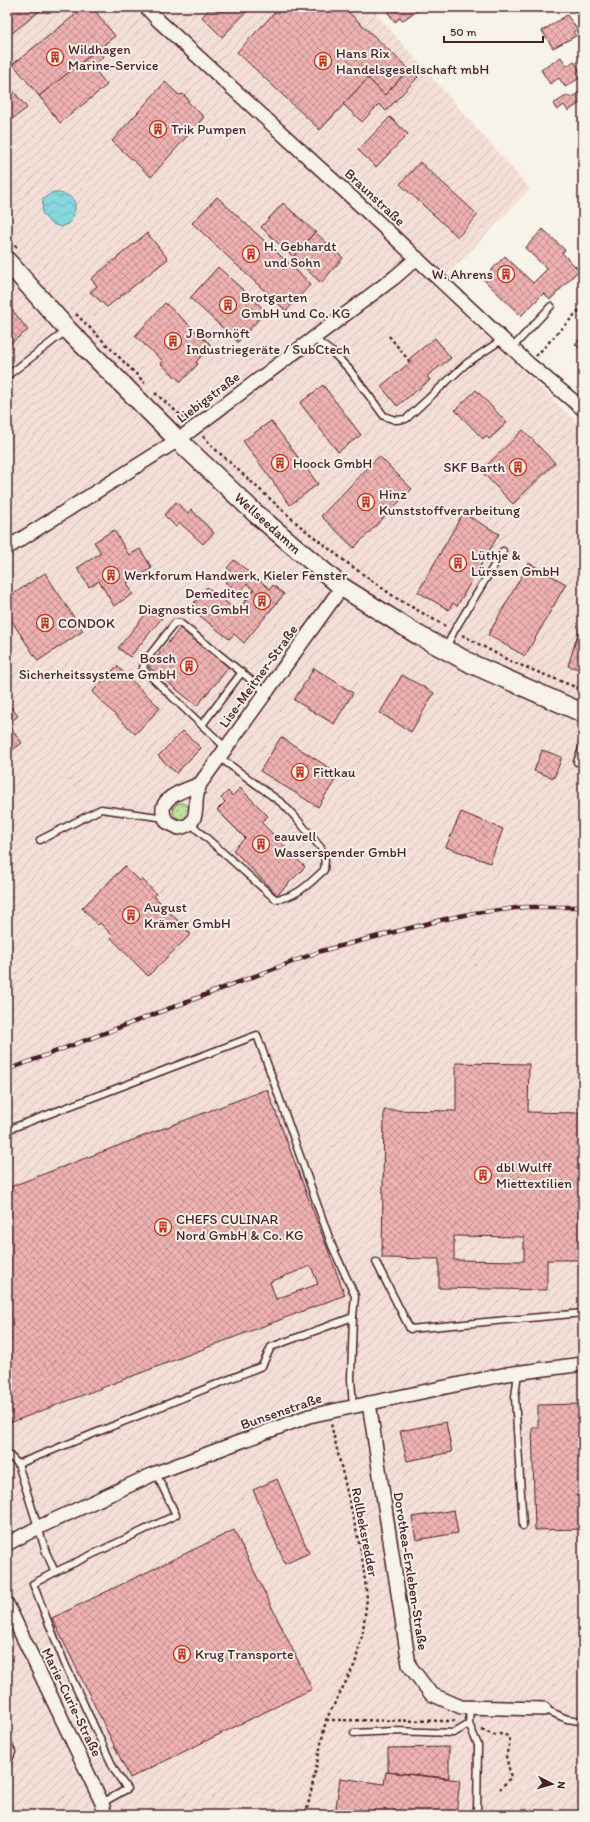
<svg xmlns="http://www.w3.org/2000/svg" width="590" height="1822" viewBox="0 0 590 1822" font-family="Itim,sans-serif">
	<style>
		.industrial { fill: url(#industrial-furrows) }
		.grass { fill: url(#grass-dots); stroke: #848062 }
		.water { fill: url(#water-waves); stroke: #6d8d96 }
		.building { fill: url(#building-cross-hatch); stroke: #4a1f2b; fill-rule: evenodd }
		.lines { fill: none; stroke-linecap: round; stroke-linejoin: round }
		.lane-casing { stroke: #4a1f2b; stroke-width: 9 }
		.street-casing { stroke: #4a1f2b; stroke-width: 16 }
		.secondary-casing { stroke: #4a1f2b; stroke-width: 21 }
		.path { stroke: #4a1f2b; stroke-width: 2.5; stroke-dasharray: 3 3; stroke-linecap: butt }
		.lane { stroke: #f7f3e8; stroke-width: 6 }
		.street { stroke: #f7f3e8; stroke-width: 13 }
		.secondary { stroke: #f7f3e8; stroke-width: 18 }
		.rail-casing { stroke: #4a1f2b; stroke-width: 4.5 }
		.rail { stroke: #f7f3e8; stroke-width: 3; stroke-dasharray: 9; stroke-linecap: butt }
		.labels { text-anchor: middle; stroke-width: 4; stroke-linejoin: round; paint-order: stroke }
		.poi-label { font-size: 14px; fill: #4a1f2b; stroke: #f7f3e8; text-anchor: start }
		.street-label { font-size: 14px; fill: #4a1f2b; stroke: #f7f3e8 }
	</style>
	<defs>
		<pattern id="industrial-furrows" width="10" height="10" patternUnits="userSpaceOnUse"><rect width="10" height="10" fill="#f4dfd7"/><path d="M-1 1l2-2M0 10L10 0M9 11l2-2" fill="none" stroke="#d3bfb9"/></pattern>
		<pattern id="grass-dots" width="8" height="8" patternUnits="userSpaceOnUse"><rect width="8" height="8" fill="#bde09a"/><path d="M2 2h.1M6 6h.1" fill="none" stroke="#a4c085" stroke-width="1.8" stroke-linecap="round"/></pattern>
		<pattern id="water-waves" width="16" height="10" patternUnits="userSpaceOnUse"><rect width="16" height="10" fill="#85d6dd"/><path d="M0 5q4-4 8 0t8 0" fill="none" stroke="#74b7be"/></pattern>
		<pattern id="building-cross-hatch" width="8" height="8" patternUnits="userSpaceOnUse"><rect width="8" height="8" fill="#edb1b0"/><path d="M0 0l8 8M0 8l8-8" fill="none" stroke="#c28f8f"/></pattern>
	</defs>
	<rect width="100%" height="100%" fill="#f7f3e8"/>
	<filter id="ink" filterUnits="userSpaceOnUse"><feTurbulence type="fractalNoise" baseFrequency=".025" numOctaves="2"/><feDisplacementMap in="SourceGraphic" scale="8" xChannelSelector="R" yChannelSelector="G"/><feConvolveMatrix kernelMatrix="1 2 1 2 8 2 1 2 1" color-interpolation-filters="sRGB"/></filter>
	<g filter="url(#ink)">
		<path class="industrial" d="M7,7H370L530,189L435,287L583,428V1815H7Z"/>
		<circle class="grass" cx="181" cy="811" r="8"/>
		<path class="water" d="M53,192C76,195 80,202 70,223L61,227L50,223L42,213L43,199Z"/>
		<g class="building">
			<path d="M7,7H45L7,37Z"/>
			<path d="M85,7H92L115,36L39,96L13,64Z"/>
			<path d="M211,7H251L222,37L202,17Z"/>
			<path d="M280,7H343L409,69L385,95L368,78L320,130L237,52Z"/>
			<path d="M390,7H417L419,9L402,21L400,18L395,22L386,10Z"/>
			<path d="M567,15L577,29L573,32L576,36L553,48L542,31Z"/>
			<path d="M97,50L103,57L92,66L107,85L60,123L39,96Z"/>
			<path d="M561,57L567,66L574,61L583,76L565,87L559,78L550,84L541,70Z"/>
			<path d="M409,69L418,77L386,111L379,104L362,122L343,104L368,78L385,95Z"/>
			<path d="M165,82L179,95L183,94L188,99V102L204,117L151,177L112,141Z"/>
			<path d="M7,83L27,108L7,123Z"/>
			<path d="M583,90V101L568,111L564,105L557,110L553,104L568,95L570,98Z"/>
			<path d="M390,117L408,134L376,167L358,150Z"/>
			<path d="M420,162L478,215L458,237L400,184Z"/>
			<path d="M217,197L311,284L286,311L192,223Z"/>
			<path d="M283,203L315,232L293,257L261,227Z"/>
			<path d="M543,229L565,250L562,253L579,270L550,300L544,293L521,316L483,279L505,256L533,283L547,269L525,248Z"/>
			<path d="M315,232L343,258L321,283L293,257Z"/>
			<path d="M147,233L168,259L107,307L90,292L97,286L91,279Z"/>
			<path d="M218,267L266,311L238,342L190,298Z"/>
			<path d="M7,303L28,330L7,346Z"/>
			<path d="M165,303L211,345L196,362L198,364L181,382L161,364L163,361L135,336Z"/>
			<path d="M583,335V352L575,344Z"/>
			<path d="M435,338L451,358L427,376L430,380L397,406L381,386L412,361L410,358Z"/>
			<path d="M323,385L361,435L338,452L300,403Z"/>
			<path d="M476,390L507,423L489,439L486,436L483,439L455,410Z"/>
			<path d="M271,421L318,484L290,505L243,441Z"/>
			<path d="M523,430L555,463L513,504L481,471Z"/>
			<path d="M379,456L412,489L354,548L321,516Z"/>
			<path d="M176,502L188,513L191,509L214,533L203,544L180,523L176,527L164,515Z"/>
			<path d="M463,513L499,534L457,606L453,603L449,610L418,592Z"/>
			<path d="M114,530L129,555L140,549L152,568L127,583L133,594L114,606L99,581L89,587L77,568L101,553L94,542Z"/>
			<path d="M234,560L270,589L273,585L284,594L244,643L234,634L229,639L190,608L207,587L237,611L254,590L247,584L239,593L225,582L233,573L227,568Z"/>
			<path d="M529,563L566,584L525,656L488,635Z"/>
			<path d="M45,573L83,631L38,661L7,614V598Z"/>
			<path d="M150,609L162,618L130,657L118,648Z"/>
			<path d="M583,617V670L568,666Z"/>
			<path d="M181,627L230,666L197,706L149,667Z"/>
			<path d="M117,666L160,708L135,734L92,692Z"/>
			<path d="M314,668L353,693L334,724L294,700Z"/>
			<path d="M402,675L434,693L411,732L380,713Z"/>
			<path d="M7,702L18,716L8,724L22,743L7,754Z"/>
			<path d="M183,731L201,748L176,773L158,756Z"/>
			<path d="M281,737L339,774L318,807L260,771Z"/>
			<path d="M542,750L562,757L554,778L534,771Z"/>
			<path d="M240,788L268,816L261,822L305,867L277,895L233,850L245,838L217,810L225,802L221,798L228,791L232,796Z"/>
			<path d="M461,812L503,829L490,863L446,847Z"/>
			<path d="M583,848V862L578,860Z"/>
			<path d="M125,866L140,881L142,879L156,894L154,896L191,934L148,976L111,938L113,936L100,923L98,925L82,908Z"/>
			<path d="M456,1063L529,1064L528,1112L583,1113V1260H547V1290L439,1288V1259L382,1258L384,1110L456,1111ZM454,1236L524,1237V1261L454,1260Z"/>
			<path d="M267,1089L345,1295L7,1424V1188ZM311,1266L318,1284L276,1299L270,1282Z"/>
			<path d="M580,1404L583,1529L535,1530L532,1427H538V1405Z"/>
			<path d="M446,1422L452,1452L407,1461L400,1431Z"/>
			<path d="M277,1479L309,1553L285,1564L253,1490Z"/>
			<path d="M454,1510L458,1533L416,1540L412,1517Z"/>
			<path d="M234,1530L312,1689L130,1778L52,1618Z"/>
			<path d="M449,1747V1778L388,1772V1748Z"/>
			<path d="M386,1772L460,1780L456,1815H335L340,1778L384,1784Z"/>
		</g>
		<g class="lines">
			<g class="lane-casing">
				<g id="lane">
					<path d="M313,338L332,352L349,369L384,416L395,420L406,419L467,363L503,339"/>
					<path d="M512,348L551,306"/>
					<path d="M7,376L66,331"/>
					<path d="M446,648L454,631L503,551"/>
					<path d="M202,725L242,672"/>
					<path d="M226,748L147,673L143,668L145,661L175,623H180L266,692"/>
					<path d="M577,762L583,746"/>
					<path d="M191,824L275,899C296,898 309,884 324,870L325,860L321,848L297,819L283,804L219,757"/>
					<path d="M40,840L101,809L165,818"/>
					<path d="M7,1130L257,1035L332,1246L355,1296L353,1317"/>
					<path d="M376,1262L410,1329L583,1313"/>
					<path d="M518,1372L515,1397L523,1526"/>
					<path d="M7,1453L18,1464L46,1552L55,1572L176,1515L156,1473"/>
					<path d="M18,1464L262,1366L271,1347L353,1317L351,1379L353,1407"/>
					<path d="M55,1572L33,1584L65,1664L115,1771L127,1789L102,1803"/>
					<path d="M470,1707L469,1724L478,1745L477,1815"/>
					<path d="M544,1709L567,1719L580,1721L583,1725"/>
					<path d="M354,1733L393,1731L454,1733L469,1724"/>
					<path d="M7,1741L12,1752L7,1765"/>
				</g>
			</g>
			<g class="street-casing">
				<g id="street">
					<path d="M146,7L159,21L359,204L529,364L583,409"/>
					<path d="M581,7L583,10"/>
					<path d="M7,548L178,440L395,277L417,258"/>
					<path d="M200,784C198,790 196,797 196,803C196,817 194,825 179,828L167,822C152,798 183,791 200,784L342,587"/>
					<path d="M369,1403L409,1665L431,1694L461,1707L544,1709"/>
					<path d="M7,1544L39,1527L156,1473L309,1416L507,1374L583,1364"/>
					<path d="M7,1604L102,1803L105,1815"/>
				</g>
			</g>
			<g class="secondary-casing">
				<path id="secondary" d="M7,261L68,330L178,440L255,513L342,587L418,635L474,665L583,713"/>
			</g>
			<g class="path">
				<path d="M7,236L18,249"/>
				<path d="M76,314L145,383"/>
				<path d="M389,336L410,362"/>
				<path d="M536,356L583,306"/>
				<path d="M155,393L186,420"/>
				<path d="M203,436L215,449L300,526L346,562L396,598L447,627"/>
				<path d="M462,635L510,661L583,690"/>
				<path d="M326,1720L454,1721L455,1719"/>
				<path d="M482,1730L493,1735L502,1734L508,1736L510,1742L506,1756L511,1777L500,1789"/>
				<path d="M306,1815L326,1720L355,1664L363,1631L367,1598L362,1555L331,1424"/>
			</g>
			<use href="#lane" class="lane"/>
			<use href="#street" class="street"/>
			<use href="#secondary" class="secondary"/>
			<g class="rail-casing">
				<path id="rail" d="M7,1070L321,951L441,920L474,913L525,907H583"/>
			</g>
			<use href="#rail" class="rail"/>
		</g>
	</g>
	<defs>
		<g id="building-ring" transform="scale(0.9)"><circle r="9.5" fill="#f7f3e8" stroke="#c8321e" stroke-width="1.5"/><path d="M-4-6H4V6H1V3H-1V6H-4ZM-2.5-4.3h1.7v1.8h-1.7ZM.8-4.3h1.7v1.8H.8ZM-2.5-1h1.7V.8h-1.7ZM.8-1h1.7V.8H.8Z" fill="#c8321e"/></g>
	</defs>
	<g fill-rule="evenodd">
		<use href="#building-ring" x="55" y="57"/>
		<use href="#building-ring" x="323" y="61"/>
		<use href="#building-ring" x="158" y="129"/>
		<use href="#building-ring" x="251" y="254"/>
		<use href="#building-ring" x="506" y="274"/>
		<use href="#building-ring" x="228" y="305"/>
		<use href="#building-ring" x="173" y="341"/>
		<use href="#building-ring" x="280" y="463"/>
		<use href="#building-ring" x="518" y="467"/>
		<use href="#building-ring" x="366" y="502"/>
		<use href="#building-ring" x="458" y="563"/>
		<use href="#building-ring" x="111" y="575"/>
		<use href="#building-ring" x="262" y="601"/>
		<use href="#building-ring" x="45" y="623"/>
		<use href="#building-ring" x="189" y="666"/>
		<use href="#building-ring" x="300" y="772"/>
		<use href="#building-ring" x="261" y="844"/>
		<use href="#building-ring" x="131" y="915"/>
		<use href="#building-ring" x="483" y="1175"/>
		<use href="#building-ring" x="163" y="1227"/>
		<use href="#building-ring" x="182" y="1654"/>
	</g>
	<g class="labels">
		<g class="poi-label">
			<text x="68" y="54">Wildhagen<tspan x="68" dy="16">Marine-Service</tspan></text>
			<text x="336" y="58">Hans Rix<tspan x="336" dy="16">Handelsgesellschaft mbH</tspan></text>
			<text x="171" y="134">Trik Pumpen</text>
			<text x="264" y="251">H. Gebhardt<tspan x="264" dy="16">und Sohn</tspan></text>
			<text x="493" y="279" text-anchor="end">W. Ahrens</text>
			<text x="241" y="302">Brotgarten<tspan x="241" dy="16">GmbH und Co. KG</tspan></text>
			<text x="186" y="338">J Bornhöft<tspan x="186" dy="16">Industriegeräte / SubCtech</tspan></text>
			<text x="293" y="468">Hoock GmbH</text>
			<text x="505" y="472" text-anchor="end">SKF Barth</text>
			<text x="379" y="499">Hinz<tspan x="379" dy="16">Kunststoffverarbeitung</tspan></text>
			<text x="471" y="560">Lüthje &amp;<tspan x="471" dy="16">Lürssen GmbH</tspan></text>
			<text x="124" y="580">Werkforum Handwerk, Kieler Fenster</text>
			<text x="249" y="598" text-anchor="end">Demeditec<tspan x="249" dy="16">Diagnostics GmbH</tspan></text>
			<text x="58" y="628">CONDOK</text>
			<text x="176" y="663" text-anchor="end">Bosch<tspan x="176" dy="16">Sicherheitssysteme GmbH</tspan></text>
			<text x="313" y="777">Fittkau</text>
			<text x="274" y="841">eauvell<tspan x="274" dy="16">Wasserspender GmbH</tspan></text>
			<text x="144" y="912">August<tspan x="144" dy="16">Krämer GmbH</tspan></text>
			<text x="496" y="1172">dbl Wulff<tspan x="496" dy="16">Miettextilien</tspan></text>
			<text x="176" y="1224">CHEFS CULINAR<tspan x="176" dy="16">Nord GmbH &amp; Co. KG</tspan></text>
			<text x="195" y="1659">Krug Transporte</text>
		</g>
		<g class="street-label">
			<text transform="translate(375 197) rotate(43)" y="5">Braunstraße</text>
			<text transform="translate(208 397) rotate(-37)" y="5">Liebigstraße</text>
			<text transform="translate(268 523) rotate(42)" y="5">Wellseedamm</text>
			<text transform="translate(258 676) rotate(-54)" y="5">Lise-Meitner-Straße</text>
			<text transform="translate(281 1411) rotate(-19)" y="5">Bunsenstraße</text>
			<text transform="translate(365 1532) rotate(79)" y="5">Rollbeksredder</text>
			<text transform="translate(411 1571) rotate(81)" y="5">Dorothea-Erxleben-Straße</text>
			<text transform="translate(72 1702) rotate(64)" y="5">Marie-Curie-Straße</text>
		</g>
	</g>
	<rect width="590" height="1822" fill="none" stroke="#f7f3e8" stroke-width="24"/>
	<rect x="12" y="12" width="566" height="1798" fill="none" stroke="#4a1f2b" stroke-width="1.5" filter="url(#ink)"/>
	<g transform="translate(552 1784) rotate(96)" stroke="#f7f3e8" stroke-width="3" paint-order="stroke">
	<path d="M0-3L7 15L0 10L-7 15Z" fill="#4a1f2b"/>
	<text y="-6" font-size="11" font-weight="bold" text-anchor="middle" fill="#4a1f2b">N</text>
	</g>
	<path d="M444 36v6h99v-6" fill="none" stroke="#4a1f2b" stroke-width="2"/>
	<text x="450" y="36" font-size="12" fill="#4a1f2b" stroke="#f7f3e8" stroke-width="3" paint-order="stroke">50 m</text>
</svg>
